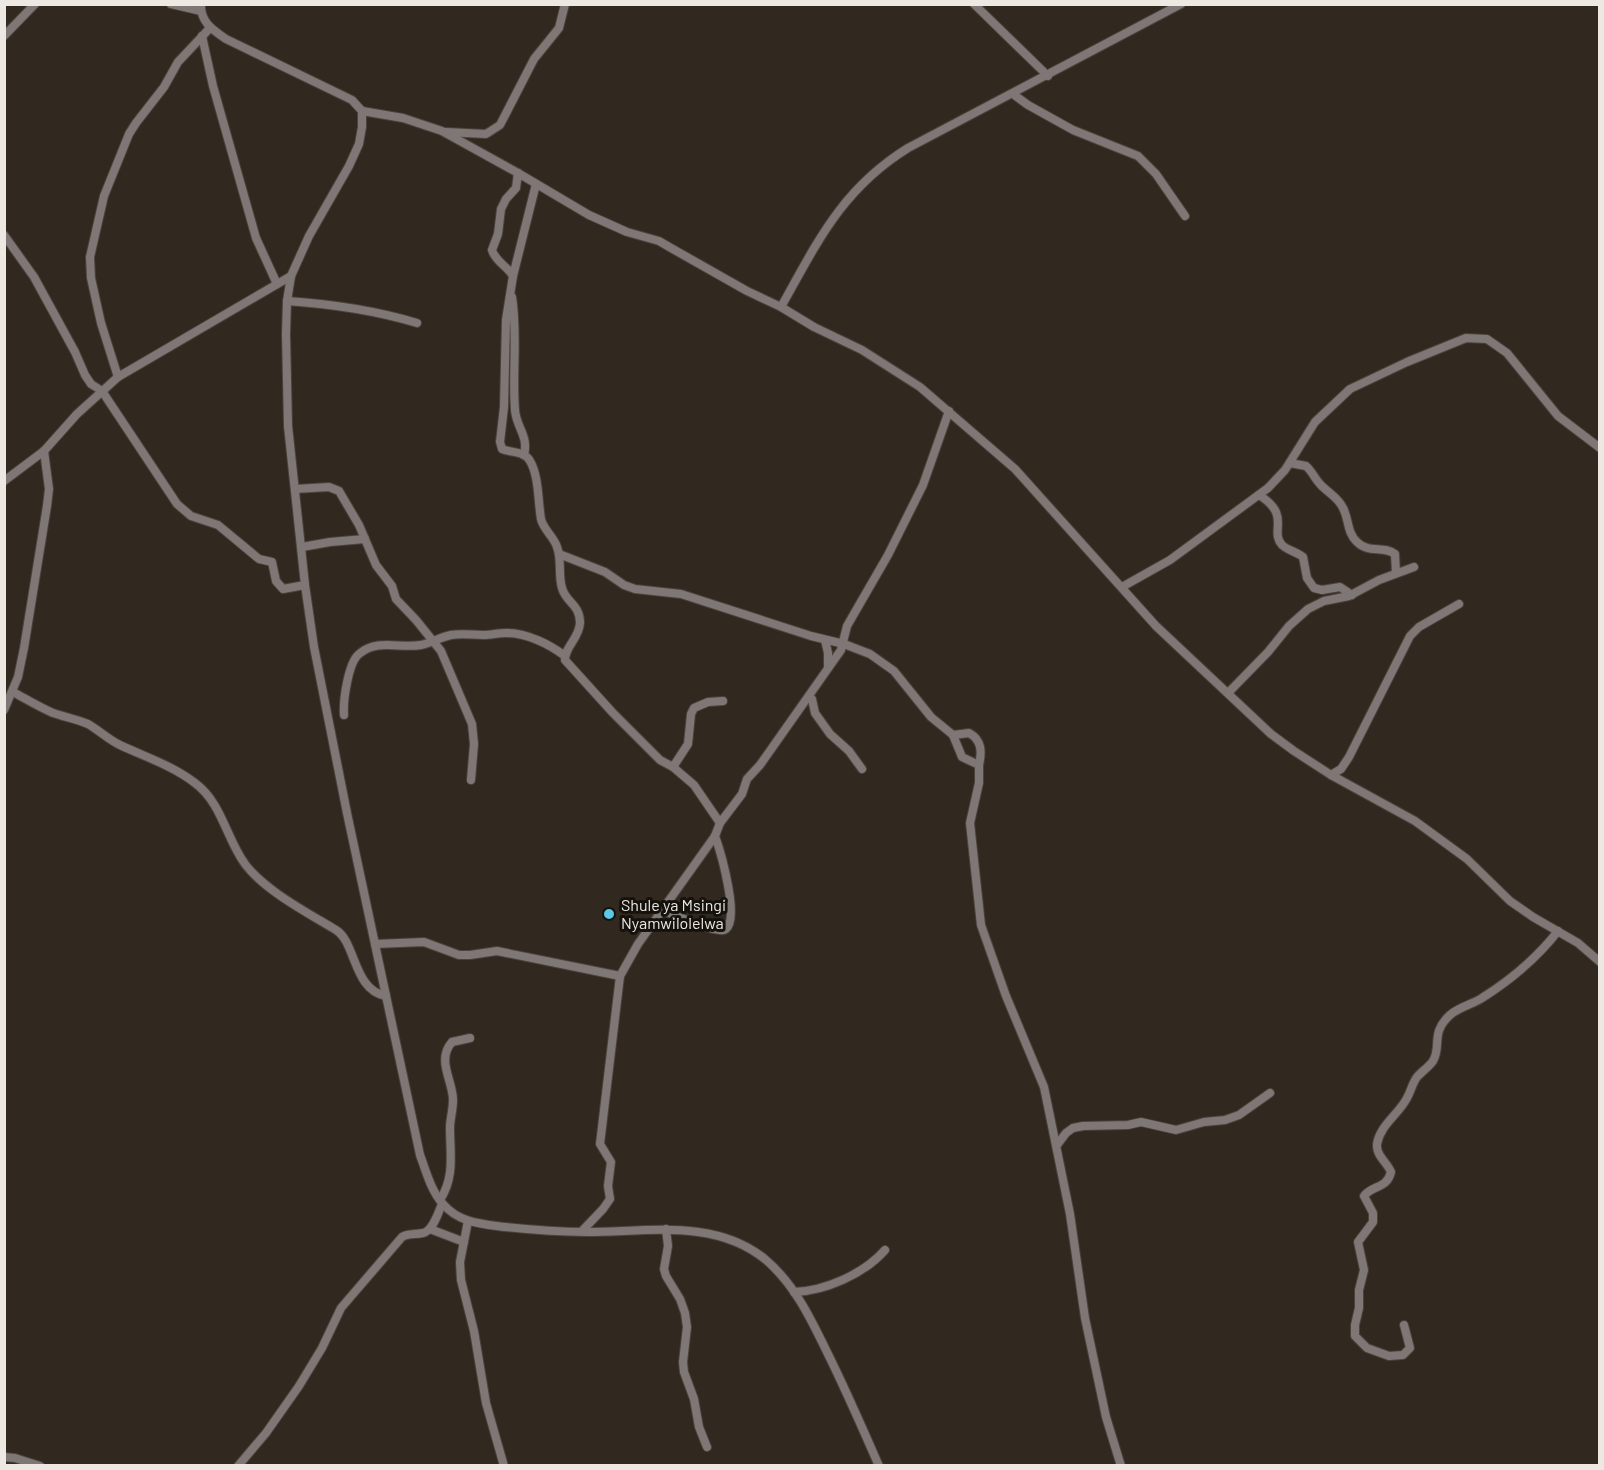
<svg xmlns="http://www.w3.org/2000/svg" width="1604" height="1470" viewBox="0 0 1604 1470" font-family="Barlow,sans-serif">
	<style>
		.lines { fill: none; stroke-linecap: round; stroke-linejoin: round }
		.street-casing { stroke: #4b433b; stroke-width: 10 }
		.street { stroke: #7e7775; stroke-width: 8 }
		.poi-dot { fill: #5ac8e6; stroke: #15120e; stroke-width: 2 }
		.labels { text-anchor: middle; stroke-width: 6; stroke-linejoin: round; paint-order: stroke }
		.poi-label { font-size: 16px; fill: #ede8e2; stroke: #15120e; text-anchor: start }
	</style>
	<rect width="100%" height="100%" fill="#312820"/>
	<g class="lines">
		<g class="street-casing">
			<g id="street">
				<path d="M171,4L201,11"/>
				<path d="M201,4C200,22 213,30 226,39L352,100L362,111V127L359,144L349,166L309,236L291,276L287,301L286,334L288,426L305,585L314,647L347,813L420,1155C426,1171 431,1191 443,1204C459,1223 482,1224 505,1227C532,1230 559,1232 587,1232C646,1232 716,1218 766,1260C794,1284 810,1317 826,1350C845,1388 862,1427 879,1466"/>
				<path d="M974,4L1048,76"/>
				<path d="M4,36L35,4"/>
				<path d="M202,36L213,86L256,238L277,284"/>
				<path d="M1013,94L1028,105L1073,130L1138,156L1156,174L1185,216"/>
				<path d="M362,111L403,118L442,131L518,173L589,215L627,232L659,241L671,248L747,291L781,307L814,327L862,350L920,387L1015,469L1156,626L1271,734L1294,751L1331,775L1415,821L1467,859L1510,901L1533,917L1578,943L1600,962"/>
				<path d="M446,132L486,134L500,125L534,59L559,28L565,4"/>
				<path d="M518,173L516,188L506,199L501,209L498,234L492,250C495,261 507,266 513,276L506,320L504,407L500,442L502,449C511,453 525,451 530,461C539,476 538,502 541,519C543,529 554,537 557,547C562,560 558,575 562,588C566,603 580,604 580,623C579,639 565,646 565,660L613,713L660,760L673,767L694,785L720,823"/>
				<path d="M4,235L34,277L75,352L85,375L91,384L102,391L177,504L191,516L218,525L259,559L272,562L276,581L283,589L305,585"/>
				<path d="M513,276L536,184"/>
				<path d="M512,297C518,334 512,372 515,410C516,427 529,436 524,455"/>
				<path d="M287,301C331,304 374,310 417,323"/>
				<path d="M781,307C818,241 842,189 908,148L1181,4"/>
				<path d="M118,377L101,323L91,278L90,257L104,196L129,134L136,123L164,87L178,62L210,28"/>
				<path d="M1290,463L1306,466C1312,471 1315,479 1320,484C1328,493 1338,497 1343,508C1349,519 1347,533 1357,542C1369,554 1383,545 1395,554L1396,573"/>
				<path d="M4,481L44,451L77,414L118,377L291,276"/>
				<path d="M295,489L329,487L339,491L359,525L376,565L392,586L396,599L416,620L441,651L472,724L474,744L471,780"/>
				<path d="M1259,495C1292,516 1269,530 1282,545C1287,550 1297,552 1303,557L1307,578L1314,588L1322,590L1340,587L1352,595"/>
				<path d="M302,547L330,542L365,539"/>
				<path d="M559,554L605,572L624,585L635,589L681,594L811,636L844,644L870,654L894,671L931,717L953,735L962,757L979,765V783L970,823L981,925L1006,996L1044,1087L1070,1214L1085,1318L1106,1417L1121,1466"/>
				<path d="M1122,587L1170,560L1268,488L1285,470L1315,422L1350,389L1407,362L1466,338L1487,339L1507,353L1558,416L1600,448"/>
				<path d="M825,640L828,653V667"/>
				<path d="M13,692C26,699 39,707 53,713C65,717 76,719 88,724C100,731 110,741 122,746C146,757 173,766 195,783C222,803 226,838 245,864C264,890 308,913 336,930C356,942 353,990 386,996"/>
				<path d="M1228,693L1268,652L1289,626L1308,609L1324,601L1349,596L1379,580L1414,567"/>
				<path d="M809,696L812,699L815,713L830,734L849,751L862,769"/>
				<path d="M4,710L18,677L24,648L47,506L49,489L44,451"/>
				<path d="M344,715C343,701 348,663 359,654C378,638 400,649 421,645C431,643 441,637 451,635C462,633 472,635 483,635C491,635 498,633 506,633C527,633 549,644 565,656"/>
				<path d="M953,735L969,733C982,740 982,752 979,765"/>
				<path d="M673,767L688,744L691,714L694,708L708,702L723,701"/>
				<path d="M1331,775L1341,769L1349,757L1410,636L1419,627L1459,604"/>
				<path d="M662,910C672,914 715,933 724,930C742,924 720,850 715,836"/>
				<path d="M375,944L424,942L459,955H470L497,951L620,976"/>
				<path d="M1057,1145L1066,1133L1073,1128L1083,1126L1128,1125L1141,1122L1176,1130L1204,1122L1225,1120L1239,1115L1270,1093"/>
				<path d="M440,1200C455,1177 450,1154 450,1128C450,1119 453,1110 453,1100C453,1081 436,1060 452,1042L470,1038"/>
				<path d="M468,1221L460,1262L461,1280L474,1331L486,1403L504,1466"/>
				<path d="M430,1229L464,1242"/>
				<path d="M666,1229L668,1246L664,1269L666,1276L680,1299L685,1313L687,1327L683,1362L684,1372L694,1399L699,1427L707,1447"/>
				<path d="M582,1231L603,1209L610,1199L608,1186L611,1162L600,1144L620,976L638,944L715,836L720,823L742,794L747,779L760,765L841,650L847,626L888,555L923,485L949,411"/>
				<path d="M794,1292C825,1291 864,1274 885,1250"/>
				<path d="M1404,1325L1410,1348L1403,1355L1389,1356L1367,1348L1355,1336V1325L1359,1308V1290L1364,1270L1358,1242L1373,1222V1213L1364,1196C1372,1185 1387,1189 1391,1172C1387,1162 1376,1156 1377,1144C1380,1125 1399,1114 1407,1098C1411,1091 1412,1084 1417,1077C1421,1072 1429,1067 1433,1061C1442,1046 1430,1033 1450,1015C1459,1007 1473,1004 1482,998C1512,979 1537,958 1558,931"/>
				<path d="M4,1457L15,1458L40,1466"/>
				<path d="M238,1466L266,1433L299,1386L322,1348L341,1308L402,1237C409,1233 415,1235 423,1233C433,1231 438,1213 442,1204"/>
			</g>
		</g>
		<use href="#street" class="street"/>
	</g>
	<circle class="poi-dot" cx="609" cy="914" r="6"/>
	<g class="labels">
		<g class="poi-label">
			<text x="621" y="911">Shule ya Msingi<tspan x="621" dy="18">Nyamwilolelwa</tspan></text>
		</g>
	</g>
	<rect width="1604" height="1470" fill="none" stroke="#ede8e2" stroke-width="12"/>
</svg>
